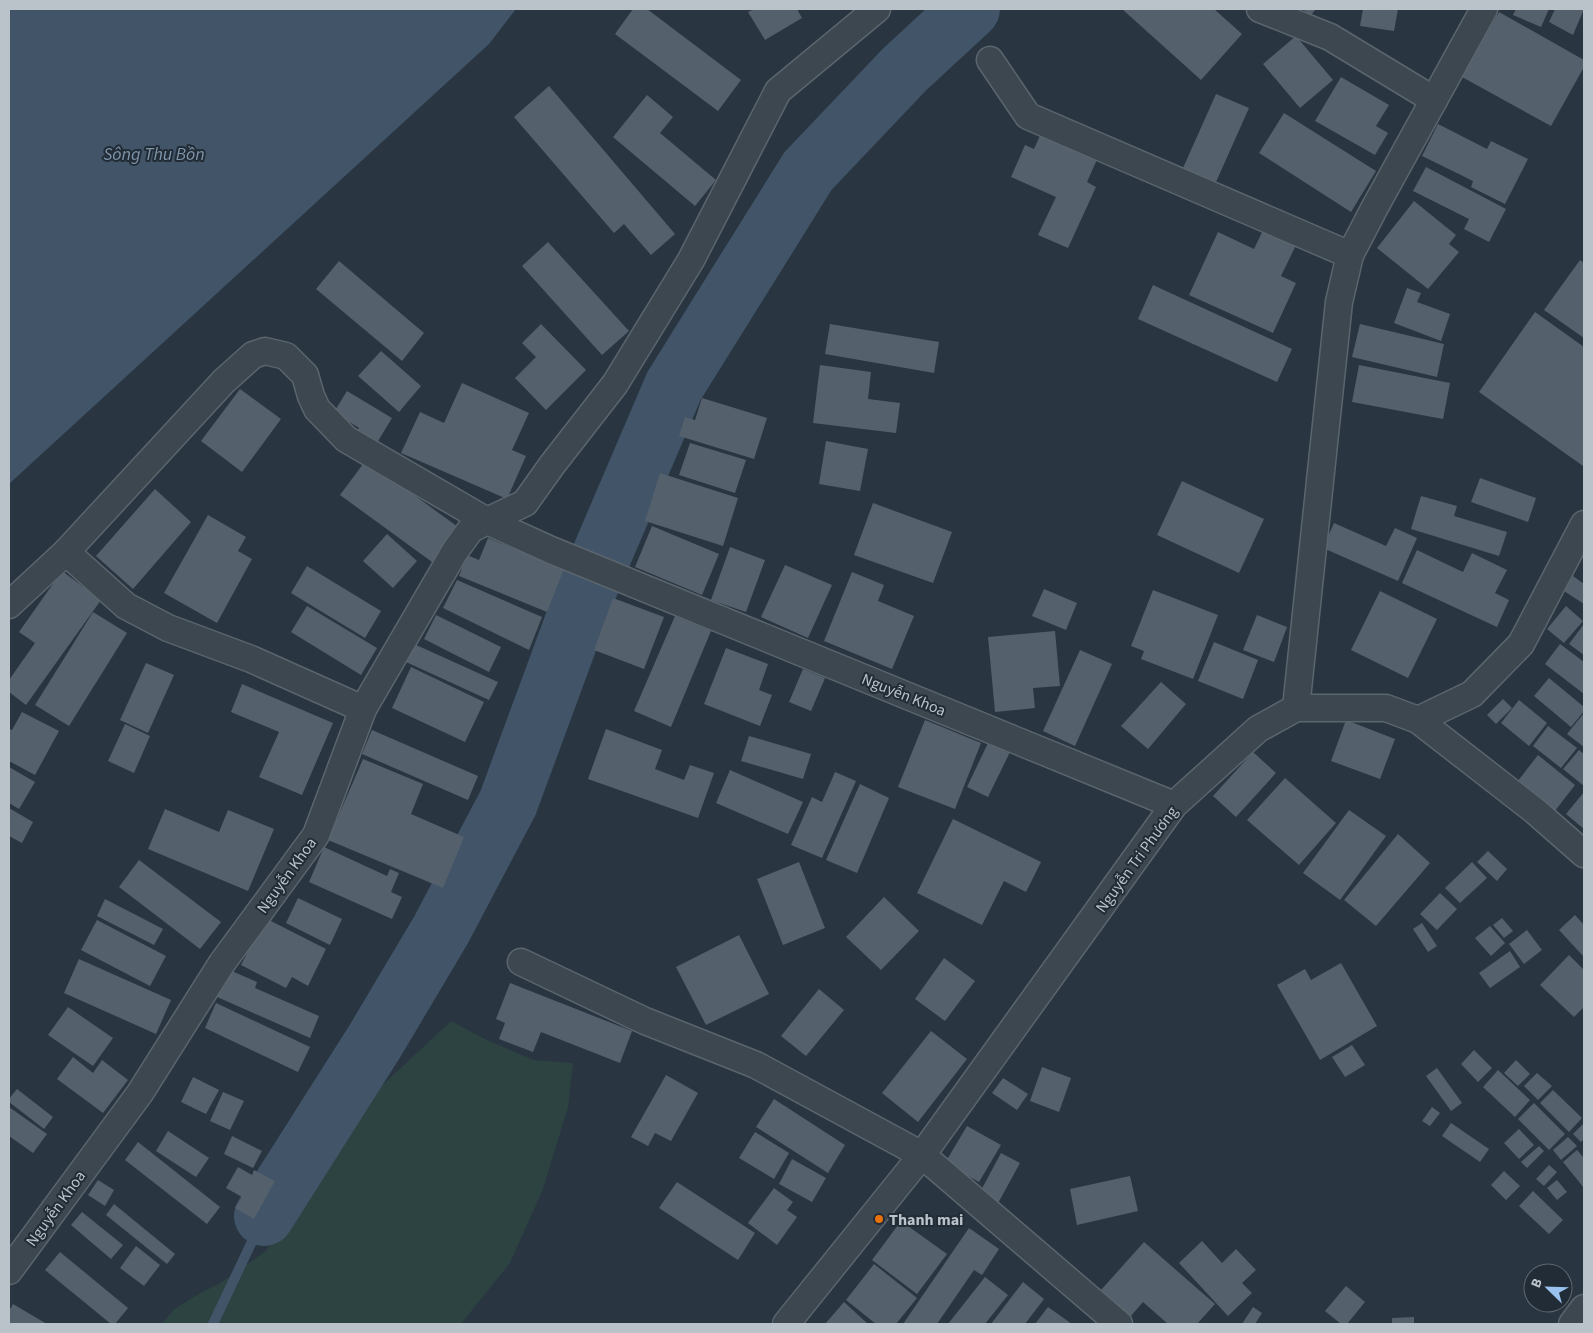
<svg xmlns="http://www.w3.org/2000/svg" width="1593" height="1333" viewBox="0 0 1593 1333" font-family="'Source Sans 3',sans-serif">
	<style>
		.green { fill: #2c4342 }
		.water { fill: #415468 }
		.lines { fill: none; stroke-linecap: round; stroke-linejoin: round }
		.stream { stroke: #415468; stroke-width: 10 }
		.river { stroke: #415468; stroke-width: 60 }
		.building { fill: #55606d }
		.minor-casing { stroke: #5b656e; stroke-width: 29 }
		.minor { stroke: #3d4750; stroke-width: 26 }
		.food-dot { fill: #e8710a; stroke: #222c36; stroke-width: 2 }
		.labels { text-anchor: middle; stroke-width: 4; stroke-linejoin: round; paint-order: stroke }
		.street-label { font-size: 16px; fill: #bac2ca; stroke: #222c36 }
		.poi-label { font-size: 16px; font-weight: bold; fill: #bac2ca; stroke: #222c36; text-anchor: start }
		.water-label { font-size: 18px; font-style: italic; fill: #7e95aa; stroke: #222c36 }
	</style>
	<rect width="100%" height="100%" fill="#293540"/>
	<path class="green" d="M451,1021L489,1041L534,1060L573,1063L568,1107L543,1189L510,1263L461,1324H162L174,1309L202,1292L219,1284L266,1251L346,1119Z"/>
	<path class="water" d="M9,9H516L489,44L9,484Z"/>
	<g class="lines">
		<path class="stream" d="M213,1324L264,1216"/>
		<path class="river" d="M264,1216L375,1041L441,930L508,803L585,594L674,386L808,171L905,69L970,9"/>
	</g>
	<g class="building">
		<path d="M633,9H647L741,80L718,111L615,34Z"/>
		<path d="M754,9H797L802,18L765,40L748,12Z"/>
		<path d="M1122,9H1214L1242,34L1201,80Z"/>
		<path d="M1302,9H1316L1311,15Z"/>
		<path d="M1363,9H1398L1394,31L1360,26Z"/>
		<path d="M1516,9H1549L1541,27L1513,15Z"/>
		<path d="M1555,9H1584L1573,35L1549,22Z"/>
		<path d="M1499,12L1584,60V67L1551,126L1462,77Z"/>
		<path d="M1296,36L1333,80L1300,108L1263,64Z"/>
		<path d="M1341,77L1389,105L1376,126L1388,133L1375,155L1315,121Z"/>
		<path d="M549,86L675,234L651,255L624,224L614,233L514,117Z"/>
		<path d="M1216,94L1249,108L1216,182L1183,168Z"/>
		<path d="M647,95L673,117L660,133L716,180L695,206L613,137Z"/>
		<path d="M1284,113L1376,171L1351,212L1259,153Z"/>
		<path d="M1438,124L1487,149L1491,141L1528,159L1505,204L1471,187L1473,181L1422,156Z"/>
		<path d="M1043,129L1099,155L1087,182L1096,187L1068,248L1038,235L1056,197L1011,177L1025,145L1034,149Z"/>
		<path d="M1426,167L1506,209L1489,242L1464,229L1469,219L1413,191Z"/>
		<path d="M1414,201L1456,235L1449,244L1459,252L1428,289L1377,248Z"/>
		<path d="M1265,226L1298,241L1281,276L1296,283L1273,333L1189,295L1218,232L1254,249Z"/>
		<path d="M548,242L629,331L602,355L522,266Z"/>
		<path d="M1580,260L1584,263V338L1544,310Z"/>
		<path d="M339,261L424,333L402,361L316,289Z"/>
		<path d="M1153,285L1292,349L1277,382L1138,319Z"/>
		<path d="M1407,288L1421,293L1417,302L1450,314L1441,341L1394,323Z"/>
		<path d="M1535,312L1584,347L1583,466L1479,392Z"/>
		<path d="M541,324L586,370L546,410L515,378L536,357L522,343Z"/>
		<path d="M830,324L939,342L934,373L825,354Z"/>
		<path d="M1360,324L1444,344L1437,377L1352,357Z"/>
		<path d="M381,351L421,386L399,412L358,376Z"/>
		<path d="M820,365L871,372L868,399L900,403L896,433L813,423Z"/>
		<path d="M1359,365L1450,383L1443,419L1352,402Z"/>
		<path d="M462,383L529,413L512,450L526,456L507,499L401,453L420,412L444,423Z"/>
		<path d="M240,389L281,419L242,472L201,441Z"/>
		<path d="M347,391L392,418L372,451L353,438L359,428L334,412Z"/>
		<path d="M702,398L767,418L754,459L679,436L685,417L695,420Z"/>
		<path d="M826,441L868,449L860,491L819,484Z"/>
		<path d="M690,443L746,460L735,493L679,475Z"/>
		<path d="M366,460L458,527L432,562L340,495Z"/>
		<path d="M660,473L738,498L723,546L645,521Z"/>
		<path d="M1480,478L1536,498L1528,522L1471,502Z"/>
		<path d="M1182,481L1264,519L1239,573L1157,535Z"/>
		<path d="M155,489L191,522L133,589L96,556Z"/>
		<path d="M1421,496L1457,506L1454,516L1507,532L1499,556L1411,529Z"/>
		<path d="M873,503L952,532L933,583L854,555Z"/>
		<path d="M208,515L246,537L238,551L252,559L217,623L164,593Z"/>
		<path d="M1334,523L1386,546L1395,528L1417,538L1398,581L1323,548Z"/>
		<path d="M652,526L719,554L702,595L635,567Z"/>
		<path d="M387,534L417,561L393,588L363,561Z"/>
		<path d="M488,538L564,569L547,612L459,576L467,555L479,560Z"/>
		<path d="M730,547L765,560L746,612L711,600Z"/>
		<path d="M1417,550L1463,572L1472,553L1507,570L1495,593L1509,600L1497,627L1402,583Z"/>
		<path d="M785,565L832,585L808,638L761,617Z"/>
		<path d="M307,566L381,611L365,638L291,593Z"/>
		<path d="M62,571L101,600L26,705L9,692V680L35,643L19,632Z"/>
		<path d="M852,572L884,585L878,601L914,616L892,669L824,641Z"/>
		<path d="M1573,576L1584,584V604L1564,591Z"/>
		<path d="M457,580L542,617L529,650L443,608Z"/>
		<path d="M1044,589L1077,603L1066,630L1032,616Z"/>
		<path d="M1153,590L1218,615L1193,679L1141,659L1144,651L1131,646Z"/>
		<path d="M1380,591L1437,619L1408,678L1351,650Z"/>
		<path d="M613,598L664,617L644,669L594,650Z"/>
		<path d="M307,606L377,648L361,675L291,632Z"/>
		<path d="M1566,606L1583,621L1564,643L1547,629Z"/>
		<path d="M93,612L127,633L69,726L35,705Z"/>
		<path d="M436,615L501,647L489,672L424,639Z"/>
		<path d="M1257,615L1287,627L1274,662L1243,650Z"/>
		<path d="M675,616L711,631L671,727L634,711Z"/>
		<path d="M1584,624V655L1569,644Z"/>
		<path d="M1055,631L1060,686L1033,688L1035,708L995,712L988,637Z"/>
		<path d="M1214,642L1258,660L1243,699L1198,681Z"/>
		<path d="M414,644L498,682L489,700L406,662Z"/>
		<path d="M1560,644L1584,662V694L1545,664Z"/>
		<path d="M726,648L768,664L759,690L772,695L760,726L704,704Z"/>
		<path d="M1080,650L1112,664L1075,746L1043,731Z"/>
		<path d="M146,663L174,675L148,733L120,720Z"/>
		<path d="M411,667L484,702L465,742L392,708Z"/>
		<path d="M803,669L825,678L811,711L789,702Z"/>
		<path d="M1549,678L1584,707V711L1571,727L1534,696Z"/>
		<path d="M1161,682L1186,704L1148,749L1121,726Z"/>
		<path d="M242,684L333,723L302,795L259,777L279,732L231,712Z"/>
		<path d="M1503,699L1512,708L1496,724L1487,715Z"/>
		<path d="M1519,700L1547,723L1529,746L1501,723Z"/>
		<path d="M22,712L59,731L35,775L9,761V729L12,730Z"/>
		<path d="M1584,713V747L1567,734Z"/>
		<path d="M925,720L981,743L955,809L898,787Z"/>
		<path d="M1346,720L1395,739L1380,779L1331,761Z"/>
		<path d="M125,724L150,736L134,773L108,761Z"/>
		<path d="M1548,726L1577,748L1561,768L1533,746Z"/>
		<path d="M606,729L662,750L655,769L684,780L690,765L714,773L698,818L588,779Z"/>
		<path d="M372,730L478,776L468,800L362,754Z"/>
		<path d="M749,736L811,754L803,779L741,761Z"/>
		<path d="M989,741L1010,752L988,797L967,787Z"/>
		<path d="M1579,750L1584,754V786L1563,769Z"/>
		<path d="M1253,752L1276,773L1236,817L1213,796Z"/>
		<path d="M1538,755L1575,785L1551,816L1514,786Z"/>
		<path d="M363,759L423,784L411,814L464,837L443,888L328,840Z"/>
		<path d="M9,767L35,782L19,809L9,803Z"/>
		<path d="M730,770L803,802L788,834L716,803Z"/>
		<path d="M835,772L856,781L822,858L791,845L812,797L822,802Z"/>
		<path d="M1285,778L1336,823L1299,865L1247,820Z"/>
		<path d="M860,784L889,798L857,873L826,860Z"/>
		<path d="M1584,792V829L1566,814Z"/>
		<path d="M9,808L33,822L22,843L9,836Z"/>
		<path d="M165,809L219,832L228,810L274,829L248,891L148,849Z"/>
		<path d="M1349,810L1386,836L1340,900L1303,873Z"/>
		<path d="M953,819L1041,862L1026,892L1004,881L982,925L917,893Z"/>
		<path d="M1398,834L1430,863L1376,926L1344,900Z"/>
		<path d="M324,847L387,876L390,869L399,873L391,892L402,897L392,919L309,882Z"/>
		<path d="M1488,851L1507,869L1497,881L1477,862Z"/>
		<path d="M139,860L221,922L200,949L119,887Z"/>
		<path d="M799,862L825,928L783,945L757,879Z"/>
		<path d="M1472,862L1487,878L1460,903L1445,888Z"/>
		<path d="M1440,893L1457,909L1437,930L1420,914Z"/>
		<path d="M884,897L919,931L881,970L846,937Z"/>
		<path d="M298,898L342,919L330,945L286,923Z"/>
		<path d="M105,899L163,929L154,945L97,916Z"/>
		<path d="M1575,915L1584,925V957L1559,930Z"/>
		<path d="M265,918L326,949L308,986L292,977L286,988L241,965Z"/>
		<path d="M1502,918L1513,931L1504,938L1493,925Z"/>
		<path d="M97,920L166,956L150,986L81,950Z"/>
		<path d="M1422,923L1437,946L1428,952L1413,929Z"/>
		<path d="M1490,926L1505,943L1491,956L1475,938Z"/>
		<path d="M1527,930L1542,950L1524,964L1509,944Z"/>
		<path d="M739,935L769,994L706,1025L676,967Z"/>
		<path d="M1510,951L1520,967L1490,988L1479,973Z"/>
		<path d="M1569,955L1584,970V1007L1574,1017L1540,985Z"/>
		<path d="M944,958L975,981L945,1021L915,999Z"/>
		<path d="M79,959L171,1000L156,1034L64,993Z"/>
		<path d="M1341,963L1377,1026L1320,1060L1277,985L1305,969L1311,980Z"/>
		<path d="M227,969L257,982L255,988L319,1016L310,1038L215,996Z"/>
		<path d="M510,983L632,1031L620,1063L541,1032L533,1052L499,1039L505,1023L496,1019Z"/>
		<path d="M819,989L844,1010L806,1056L781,1036Z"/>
		<path d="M216,1003L310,1047L298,1072L205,1028Z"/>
		<path d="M68,1007L113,1038L93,1066L48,1035Z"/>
		<path d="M931,1031L967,1059L918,1122L882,1093Z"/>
		<path d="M1352,1045L1365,1065L1345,1077L1332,1057Z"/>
		<path d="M1474,1050L1492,1068L1478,1082L1461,1064Z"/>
		<path d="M73,1057L93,1073L102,1060L128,1080L103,1113L57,1079Z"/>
		<path d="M1516,1060L1530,1074L1518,1086L1504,1073Z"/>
		<path d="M1042,1067L1071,1078L1059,1112L1030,1101Z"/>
		<path d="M1437,1068L1462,1103L1451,1111L1426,1076Z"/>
		<path d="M1498,1070L1530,1100L1515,1117L1483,1087Z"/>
		<path d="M1537,1073L1552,1086L1538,1100L1524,1086Z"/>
		<path d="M666,1075L698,1093L671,1141L655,1133L648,1146L631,1137Z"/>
		<path d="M193,1077L219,1090L206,1114L181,1102Z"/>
		<path d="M1003,1078L1028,1094L1017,1110L992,1093Z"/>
		<path d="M17,1089L53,1117L44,1129L9,1102V1099Z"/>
		<path d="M1553,1090L1582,1118L1569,1132L1540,1103Z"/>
		<path d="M223,1092L244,1101L230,1130L210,1121Z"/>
		<path d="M774,1099L845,1145L828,1173L756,1127Z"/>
		<path d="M1534,1103L1565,1134L1549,1150L1518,1119Z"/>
		<path d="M9,1107L47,1134L33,1153L9,1136Z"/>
		<path d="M1432,1107L1440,1113L1430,1126L1422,1121Z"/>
		<path d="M1451,1123L1489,1149L1480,1162L1442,1136Z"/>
		<path d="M1584,1123V1139L1581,1142L1573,1134Z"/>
		<path d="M967,1126L1001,1145L979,1182L945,1163Z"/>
		<path d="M1519,1129L1534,1145L1519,1159L1504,1143Z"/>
		<path d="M168,1131L209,1158L196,1177L156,1151Z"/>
		<path d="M755,1132L789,1153L774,1179L739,1158Z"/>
		<path d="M232,1136L262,1151L253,1168L224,1154Z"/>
		<path d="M1568,1137L1577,1146L1561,1160L1553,1150Z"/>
		<path d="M138,1142L220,1207L207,1224L125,1160Z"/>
		<path d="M1539,1146L1544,1151L1527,1168L1521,1162Z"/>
		<path d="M1577,1150L1584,1158V1188L1563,1162Z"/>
		<path d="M1001,1153L1020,1163L997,1205L978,1196Z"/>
		<path d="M792,1159L826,1178L812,1202L779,1184Z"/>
		<path d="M1549,1165L1557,1172L1544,1186L1536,1179Z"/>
		<path d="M238,1167L252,1175L254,1170L275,1181L254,1219L235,1208L242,1197L226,1188Z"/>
		<path d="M1504,1171L1520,1186L1506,1200L1491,1185Z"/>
		<path d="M1130,1176L1138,1211L1077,1225L1070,1189Z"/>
		<path d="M98,1180L114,1190L105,1206L88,1195Z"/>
		<path d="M1557,1180L1567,1192L1557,1200L1547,1188Z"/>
		<path d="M677,1182L755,1233L738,1260L659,1208Z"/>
		<path d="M774,1188L793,1202L787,1210L797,1217L777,1245L748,1223Z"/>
		<path d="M1533,1191L1563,1220L1549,1234L1519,1206Z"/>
		<path d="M114,1204L175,1254L167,1264L106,1215Z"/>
		<path d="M82,1212L123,1245L111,1259L71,1225Z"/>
		<path d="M901,1221L947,1254L917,1294L872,1260Z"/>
		<path d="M969,1228L999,1249L982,1275L974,1270L937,1324H903Z"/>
		<path d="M1202,1241L1222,1263L1236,1249L1256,1270L1242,1283L1252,1293L1228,1316L1179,1263Z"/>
		<path d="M1144,1242L1215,1304L1197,1324H1168L1143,1302L1130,1317L1101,1290Z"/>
		<path d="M136,1246L160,1265L144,1286L120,1268Z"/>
		<path d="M60,1252L128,1308L115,1324H111L45,1270Z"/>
		<path d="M874,1264L917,1298L896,1324H876L846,1300Z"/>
		<path d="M985,1277L1008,1295L985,1324H948Z"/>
		<path d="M1023,1282L1044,1299L1025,1324H991Z"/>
		<path d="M1346,1286L1365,1302L1347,1324H1341L1325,1311Z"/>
		<path d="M844,1302L868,1324H825Z"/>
		<path d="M13,1304L47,1324H9V1311Z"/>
		<path d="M1048,1307L1072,1324H1035Z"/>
		<path d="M1253,1307L1262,1313L1255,1324H1242Z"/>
		<path d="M1414,1317V1324H1392V1318Z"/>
	</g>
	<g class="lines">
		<g class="minor-casing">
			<g id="minor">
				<path d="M1260,9L1330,37L1434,100"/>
				<path d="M990,60L1028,116L1350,255"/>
				<path d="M66,552L126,606L168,628L251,659L363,709"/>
				<path d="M9,605L66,552L224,381L253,355L265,351L286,356L305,375L311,396L317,409L346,439L487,521L525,503L552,465L615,384L691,260L778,91L877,9"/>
				<path d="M1296,708L1339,302L1350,255L1375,207L1484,9"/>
				<path d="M1418,720L1535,811L1584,854"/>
				<path d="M521,962L645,1021L756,1065L922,1155L1119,1324"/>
				<path d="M9,1271L140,1093L222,963L316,835L363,709L455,551L471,529L487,521L551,550L1174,805"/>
				<path d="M786,1324L922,1155L1174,805L1258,729L1296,708H1386L1418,720L1472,694L1521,644L1584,524"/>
				<path d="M1572,1324L1584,1308"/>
			</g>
		</g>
		<use href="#minor" class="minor"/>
	</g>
	<circle class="food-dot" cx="879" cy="1219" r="5"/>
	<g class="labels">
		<g class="street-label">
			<text transform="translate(904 694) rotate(22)" y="6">Nguyễn Khoa</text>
			<text transform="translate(1136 859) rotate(-54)" y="6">Nguyễn Tri Phương</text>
			<text transform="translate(286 875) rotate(-54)" y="6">Nguyễn Khoa</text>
			<text transform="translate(55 1208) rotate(-54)" y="6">Nguyễn Khoa</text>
		</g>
		<g class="poi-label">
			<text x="889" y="1225">Thanh mai</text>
		</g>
		<g class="water-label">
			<text x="154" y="160">Sông Thu Bồn</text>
		</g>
	</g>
	<rect width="1593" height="1333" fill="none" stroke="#bac2ca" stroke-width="20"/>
	<g transform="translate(1548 1288) rotate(293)"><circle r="24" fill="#222c36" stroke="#5f6871"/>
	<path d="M0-4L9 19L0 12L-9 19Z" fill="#9ac2ef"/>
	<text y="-8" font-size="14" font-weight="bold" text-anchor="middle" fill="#bac2ca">B</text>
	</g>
</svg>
